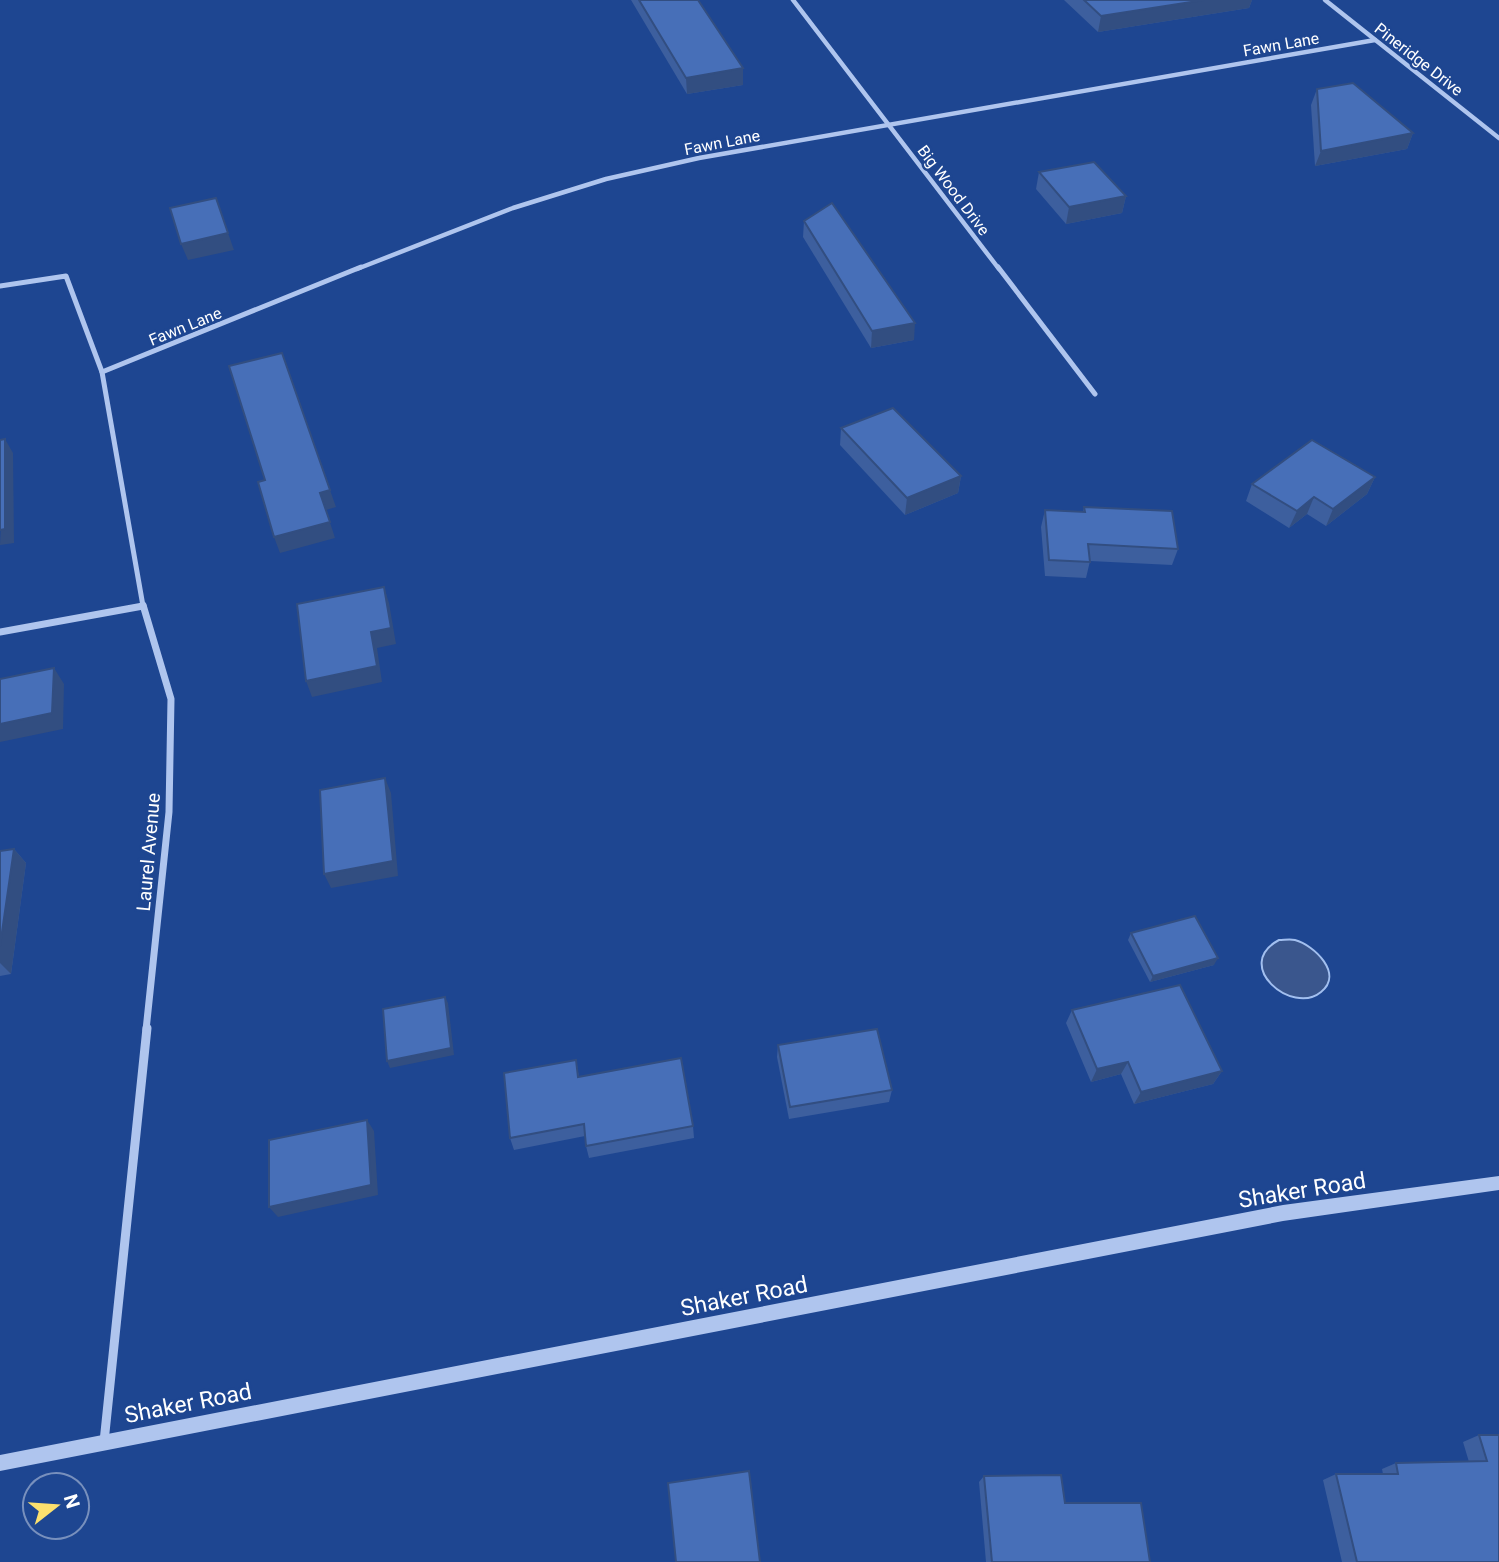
<svg xmlns="http://www.w3.org/2000/svg" width="1499" height="1562" viewBox="0 0 1499 1562" font-family="Roboto,sans-serif">
	<style>
		.water { fill: #3a568d; stroke: #a2bfef; stroke-width: 2 }
		.lines { fill: none; stroke-linecap: round; stroke-linejoin: round }
		.minor-far3 { stroke: #afc5ee; stroke-width: 4.5 }
		.minor-far2 { stroke: #afc5ee; stroke-width: 5 }
		.minor-far1 { stroke: #afc5ee; stroke-width: 7 }
		.minor { stroke: #afc5ee; stroke-width: 9 }
		.tertiary { fill: #afc5ee; fill-rule: evenodd }
		.wall { fill: #3d5f9e }
		.shaded-wall { fill: #324e81 }
		.building { fill: #476fb8; stroke: #324e81; stroke-width: 2 }
		.labels { text-anchor: middle; stroke-width: 5; stroke-linejoin: round; paint-order: stroke }
		.far-street-label { font-size: 16px; fill: #fff; stroke: #1e4691 }
		.street-label { font-size: 19px; fill: #fff; stroke: #1e4691 }
		.near-street-label { font-size: 23px; fill: #fff; stroke: #1e4691 }
	</style>
	<rect width="100%" height="100%" fill="#1e4691"/>
	<path class="water" d="M1279,940C1284,940 1290,939 1295,940C1314,945 1344,974 1321,992C1292,1016 1232,965 1279,940Z"/>
	<g class="lines">
		<g class="minor-far3">
			<path d="M793,0L999,269"/>
			<path d="M1325,0L1499,138"/>
			<path d="M357,269L513,208L606,179L699,158L1375,40"/>
		</g>
		<g class="minor-far2">
			<path d="M998,267L1095,394"/>
			<path d="M0,286L66,276L102,372L143,606"/>
			<path d="M102,372L361,267"/>
		</g>
		<g class="minor-far1">
			<path d="M143,605L171,699L169,812L146,1030"/>
			<path d="M0,632L143,606"/>
		</g>
		<path class="minor" d="M104,1442L147,1028"/>
		<path class="tertiary" d="M1499,1176V1190L1283,1221L0,1471V1455L1283,1205Z"/>
	</g>
	<g class="wall">
		<path d="M631,0H698L743,68V85L687,94Z"/>
		<path d="M1064,0H1252L1249,8L1098,32Z"/>
		<path d="M1317,89L1413,133L1407,149L1315,166L1311,105Z"/>
		<path d="M1039,172L1126,196L1122,213L1066,224L1036,189Z"/>
		<path d="M804,221L914,340L871,348L803,237Z"/>
		<path d="M841,428L961,476L958,493L905,515L840,445Z"/>
		<path d="M1375,477L1367,494L1326,526L1307,514L1289,528L1246,501L1252,484Z"/>
		<path d="M1084,507L1178,549L1172,565L1090,561L1086,578L1045,576L1041,527L1045,510L1083,512Z"/>
		<path d="M14,849L26,863L11,974L0,976V851Z"/>
		<path d="M1131,933L1214,965L1150,982L1128,940Z"/>
		<path d="M1072,1010L1222,1071L1213,1084L1134,1104L1121,1074L1091,1082L1066,1023Z"/>
		<path d="M778,1045L892,1090L889,1102L789,1119L777,1057Z"/>
		<path d="M576,1060L579,1077L693,1126L694,1138L589,1158L586,1146L585,1136L514,1150L510,1138Z"/>
		<path d="M1479,1435H1499V1562H1342L1323,1480L1336,1474H1383L1382,1469L1396,1463L1469,1462L1463,1442Z"/>
		<path d="M984,1476L1065,1503L1150,1562H986L979,1482Z"/>
	</g>
	<g class="shaded-wall">
		<path d="M1204,0H1252L1249,8L1098,32L1101,16Z"/>
		<path d="M743,68V85L687,94L686,78Z"/>
		<path d="M1413,133L1407,149L1315,166L1321,151Z"/>
		<path d="M1126,196L1122,213L1066,224L1069,207Z"/>
		<path d="M228,233L234,250L188,260L181,244Z"/>
		<path d="M915,323L914,340L871,348L872,331Z"/>
		<path d="M5,439L13,453L14,543L0,545Z"/>
		<path d="M961,476L958,493L905,515L907,498Z"/>
		<path d="M1375,477L1367,494L1326,526L1333,509Z"/>
		<path d="M330,490L336,507L326,510L335,538L280,553L274,537L320,493Z"/>
		<path d="M1314,497L1307,514L1289,528L1297,511Z"/>
		<path d="M384,587L389,603L396,644L377,648L382,682L312,697L306,681L371,632Z"/>
		<path d="M54,668L64,684L63,729L0,742V724Z"/>
		<path d="M385,778L391,793L398,876L331,888L324,874Z"/>
		<path d="M14,849L26,863L11,974L0,963V946Z"/>
		<path d="M1218,958L1214,965L1150,982L1153,976Z"/>
		<path d="M445,997L448,1003L454,1055L390,1068L387,1061Z"/>
		<path d="M1128,1062L1121,1074L1091,1082L1097,1069Z"/>
		<path d="M1222,1071L1213,1084L1134,1104L1141,1092Z"/>
		<path d="M367,1120L374,1131L378,1195L278,1217L269,1207Z"/>
	</g>
	<g class="building">
		<path d="M639,0H698L743,68L686,78Z"/>
		<path d="M1084,0H1204L1101,16Z"/>
		<path d="M1353,83L1413,133L1321,151L1317,89Z"/>
		<path d="M1094,162L1126,196L1069,207L1039,172Z"/>
		<path d="M216,198L228,233L181,244L170,208Z"/>
		<path d="M832,203L915,323L872,331L804,221Z"/>
		<path d="M282,353L330,490L320,493L330,522L274,537L258,482L265,480L229,366Z"/>
		<path d="M893,408L961,476L907,498L841,428Z"/>
		<path d="M5,439V529L0,530V440Z"/>
		<path d="M1312,440L1375,477L1333,509L1314,497L1297,511L1252,484Z"/>
		<path d="M1084,507L1172,511L1178,549L1088,544L1090,562L1049,560L1045,510L1085,512Z"/>
		<path d="M384,587L391,628L371,632L377,666L306,681L297,604Z"/>
		<path d="M54,668L52,713L0,724V679Z"/>
		<path d="M385,778L393,861L324,874L320,790Z"/>
		<path d="M14,849L0,946V851Z"/>
		<path d="M1195,916L1218,958L1153,976L1131,933Z"/>
		<path d="M1180,985L1222,1071L1141,1092L1128,1062L1097,1069L1072,1010Z"/>
		<path d="M445,997L451,1048L387,1061L383,1009Z"/>
		<path d="M877,1029L892,1090L790,1107L778,1045Z"/>
		<path d="M681,1058L693,1126L586,1146L584,1124L510,1138L504,1073L576,1060L578,1077Z"/>
		<path d="M367,1120L371,1185L269,1207V1140Z"/>
		<path d="M1479,1435H1499V1562H1357L1336,1474H1398L1396,1463L1487,1461Z"/>
		<path d="M749,1471L760,1562H676L668,1483Z"/>
		<path d="M1061,1475L1065,1503H1141L1150,1562H992L984,1476Z"/>
	</g>
	<g class="labels">
		<g class="far-street-label">
			<text transform="translate(1281 44) rotate(-10)" y="6">Fawn Lane</text>
			<text transform="translate(1419 59) rotate(38)" y="6">Pineridge Drive</text>
			<text transform="translate(722 142) rotate(-11)" y="6">Fawn Lane</text>
			<text transform="translate(954 190) rotate(53)" y="6">Big Wood Drive</text>
			<text transform="translate(185 326) rotate(-22)" y="6">Fawn Lane</text>
		</g>
		<g class="street-label">
			<text transform="translate(148 852) rotate(-85)" y="7">Laurel Avenue</text>
		</g>
		<g class="near-street-label">
			<text transform="translate(1302 1190) rotate(-9)" y="8">Shaker Road</text>
			<text transform="translate(744 1296) rotate(-11)" y="8">Shaker Road</text>
			<text transform="translate(188 1403) rotate(-11)" y="8">Shaker Road</text>
		</g>
	</g>
	<g transform="translate(56 1506) rotate(73)"><circle r="33" fill="#1e4691" stroke="#7890bd" stroke-width="2"/>
	<path d="M0-5L12 26L0 18L-12 26Z" fill="#fce06e"/>
	<text y="-10" font-size="19" font-weight="bold" text-anchor="middle" fill="#ffffff">N</text>
	</g>
</svg>
